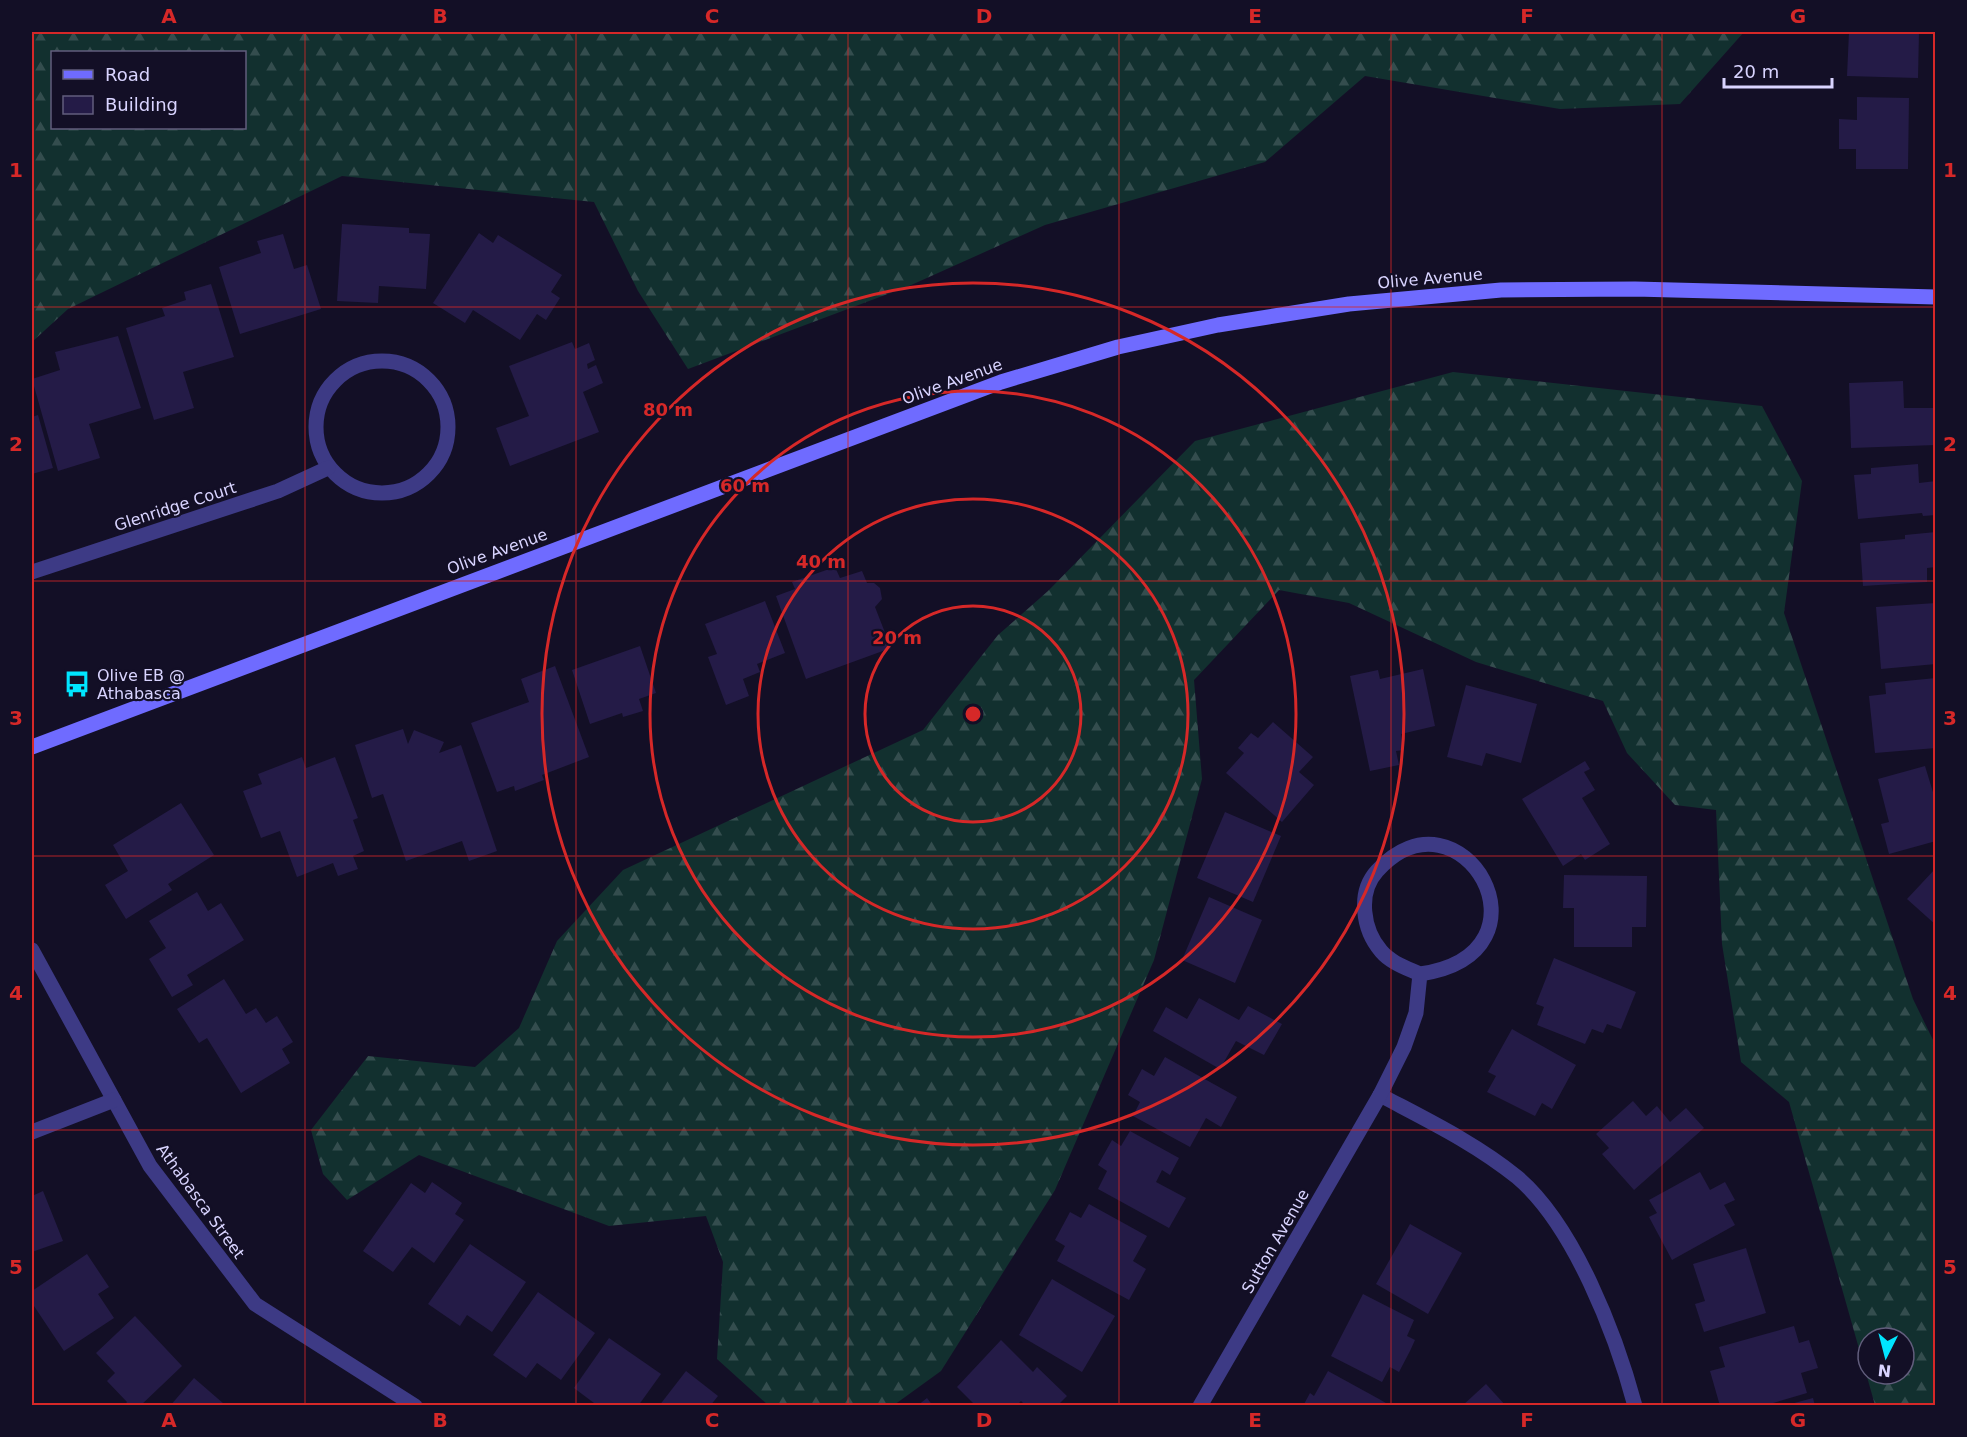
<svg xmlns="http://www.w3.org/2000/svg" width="1967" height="1437" viewBox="0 0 1967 1437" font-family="'DejaVu Sans',sans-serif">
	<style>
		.forest { fill: url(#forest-firs); fill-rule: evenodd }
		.building { fill: #241b47 }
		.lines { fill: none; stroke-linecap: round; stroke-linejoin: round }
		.street { stroke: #3d3a85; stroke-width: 15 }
		.secondary { stroke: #6f6bff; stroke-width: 15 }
		.grid { fill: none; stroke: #d62828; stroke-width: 1.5; stroke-opacity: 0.55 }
		.ring { fill: none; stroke: #d62828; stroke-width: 3 }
		.labels { text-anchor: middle; stroke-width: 4.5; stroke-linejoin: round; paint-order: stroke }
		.street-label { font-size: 16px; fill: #d9d4ff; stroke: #130f26 }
		.poi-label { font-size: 16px; fill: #d9d4ff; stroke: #130f26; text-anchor: start }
		.centre { fill: #d62828; stroke: #130f26; stroke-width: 3 }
		.ring-label { font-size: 18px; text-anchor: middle; font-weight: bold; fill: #d62828; stroke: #130f26; stroke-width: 4.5; stroke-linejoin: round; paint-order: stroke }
		.neatline { fill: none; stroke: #d62828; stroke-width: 2 }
		.grid-label { font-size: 20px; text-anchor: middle; font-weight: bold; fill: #d62828 }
	</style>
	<defs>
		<pattern id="forest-firs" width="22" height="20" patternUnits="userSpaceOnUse" patternTransform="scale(1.5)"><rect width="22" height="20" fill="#12302f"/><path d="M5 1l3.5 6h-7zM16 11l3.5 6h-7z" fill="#344d4e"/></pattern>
	</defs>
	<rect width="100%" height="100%" fill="#130f26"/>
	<g class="forest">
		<path d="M32,32H1744L1680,104L1560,109L1365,76L1265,162L1045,225L909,286L688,369L638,291L594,202L342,176L68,309L32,342ZM52,52H244V128H52Z"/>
		<path d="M1453,372L1762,406L1802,481L1784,613L1913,999L1935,1044V1405H1875L1789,1102L1741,1062L1722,944L1716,810L1675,805L1627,753L1603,701L1476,662L1349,603L1279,590L1194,680L1202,779L1154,960L1055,1190L941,1371L894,1405H768L717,1359L723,1262L706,1216L609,1226L419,1155L347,1200L323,1174L311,1130L368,1056L475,1067L519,1028L557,941L623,870L923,730L998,635L1048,591L1195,441ZM1868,1338H1904V1374H1868Z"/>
	</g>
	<g class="building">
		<path d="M1849,32H1919L1918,78L1847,76Z"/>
		<path d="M1857,97L1909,98L1908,169H1856V149H1839V119L1857,120Z"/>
		<path d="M342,224L409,228V233L430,234L426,289L379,286L378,303L337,301Z"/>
		<path d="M479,233L493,243L498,235L562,275L551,292L560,298L546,320L537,314L520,340L473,310L465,323L433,303Z"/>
		<path d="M283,234L294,269L307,265L321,309L240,334L219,267L261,253L257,241Z"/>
		<path d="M211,284L234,357L183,372L194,408L154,420L126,328L165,316L162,308L186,300L184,292Z"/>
		<path d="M118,336L141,408L89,424L100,458L58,471L32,379L60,370L55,352Z"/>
		<path d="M572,342L575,349L589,343L595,360L587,364L588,369L596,365L603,383L583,392L599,432L510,466L496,428L529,416L509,366Z"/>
		<path d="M1903,381L1904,408H1936V445L1851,448L1849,383Z"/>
		<path d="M38,415L53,468L32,474V417Z"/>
		<path d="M1918,464L1919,483L1936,481V515L1923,516L1922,513L1858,519L1854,475L1871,474V468Z"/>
		<path d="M1936,532V567L1927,568V582L1863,586L1860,543L1905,539V535Z"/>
		<path d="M835,567L840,578L862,571L867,583H874L880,588L882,599L875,607L891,648L806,679L776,596L795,589L792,582Z"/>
		<path d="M765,601L785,653L757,664L760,672L743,679L749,696L726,705L708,657L717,654L705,624Z"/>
		<path d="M1936,603V664L1881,669L1876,607Z"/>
		<path d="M640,646L656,693L639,699L643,711L623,717L622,713L590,724L572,670Z"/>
		<path d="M555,666L589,757L542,775L544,780L515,791L514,786L497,792L471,723L529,702L521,679Z"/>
		<path d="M1423,669L1435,726L1401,734L1404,750L1396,751L1399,765L1370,771L1350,676L1378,670L1380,679Z"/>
		<path d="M1936,678V748L1875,753L1869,696L1886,694L1885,683Z"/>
		<path d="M1466,685L1537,704L1521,763L1486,753L1482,766L1447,757Z"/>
		<path d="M1273,722L1313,757L1299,772L1314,785L1282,822L1226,773L1244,753L1238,748L1251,733L1258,738Z"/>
		<path d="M403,729L408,744L414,730L444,742L439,753L461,745L497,851L469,861L462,841L406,861L383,794L372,798L355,745Z"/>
		<path d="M302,757L306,768L335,757L358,818L353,820L364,851L353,856L358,869L338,876L333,863L297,877L280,831L261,838L243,791L262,784L258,774Z"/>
		<path d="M1585,761L1590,769L1584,772L1595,790L1582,798L1610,844L1585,860L1581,854L1563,866L1522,799Z"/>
		<path d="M1925,766L1936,802V841L1889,854L1881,824L1889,822L1878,779Z"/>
		<path d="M181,803L214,855L168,884L172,890L126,919L105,885L128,871L113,845Z"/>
		<path d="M1225,812L1281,836L1253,902L1197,878Z"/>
		<path d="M1936,868V925L1907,899Z"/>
		<path d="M1564,875L1647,876L1646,927H1632V947H1574V908H1563Z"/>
		<path d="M197,892L208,911L221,903L244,940L187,975L193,985L172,997L149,959L166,948L149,921Z"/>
		<path d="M1209,897L1262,920L1235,983L1182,960Z"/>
		<path d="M1554,958L1636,992L1621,1029L1607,1024L1603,1033L1592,1029L1585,1044L1537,1025L1544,1007L1536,1004Z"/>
		<path d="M224,979L246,1014L256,1008L266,1023L277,1016L293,1042L282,1049L290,1063L241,1093L207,1038L199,1043L177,1009Z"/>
		<path d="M1199,998L1239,1020L1248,1006L1282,1024L1264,1055L1236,1041L1220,1069L1153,1031L1166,1007L1187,1019Z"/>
		<path d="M1512,1029L1576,1065L1552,1109L1542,1103L1535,1116L1487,1092L1496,1076L1488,1072Z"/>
		<path d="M1165,1057L1237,1097L1221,1127L1206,1118L1190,1147L1133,1116L1140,1102L1128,1095L1142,1069L1154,1076Z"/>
		<path d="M1633,1101L1646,1116L1657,1106L1670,1122L1686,1108L1704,1128L1634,1190L1602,1154L1609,1148L1596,1134Z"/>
		<path d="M1130,1131L1179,1158L1170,1175L1162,1170L1156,1182L1186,1198L1169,1228L1098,1189L1107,1171L1098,1165L1112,1140L1121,1146Z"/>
		<path d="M1700,1172L1710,1190L1725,1182L1735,1200L1724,1205L1735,1225L1672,1260L1649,1217L1657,1213L1649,1200Z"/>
		<path d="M432,1182L462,1203L455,1214L464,1220L434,1263L412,1247L393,1272L363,1251L411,1183L425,1193Z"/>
		<path d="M43,1191L63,1241L32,1252V1196Z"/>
		<path d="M1089,1204L1147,1236L1133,1261L1146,1269L1129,1300L1057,1261L1065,1246L1055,1240L1070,1212L1081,1218Z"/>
		<path d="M1410,1224L1462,1253L1428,1314L1376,1284Z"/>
		<path d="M470,1244L526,1282L492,1332L467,1315L460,1326L428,1304Z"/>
		<path d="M1746,1248L1766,1313L1704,1332L1695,1304L1705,1301L1693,1264Z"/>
		<path d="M87,1254L109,1287L98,1294L114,1318L64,1351L32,1303V1291Z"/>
		<path d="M1052,1279L1115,1316L1082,1372L1019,1335Z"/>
		<path d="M538,1292L595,1333L561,1380L537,1363L526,1378L493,1355Z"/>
		<path d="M1363,1294L1414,1320L1407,1336L1415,1340L1410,1351L1399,1372L1390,1367L1382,1382L1331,1356Z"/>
		<path d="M135,1316L182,1366L140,1406H124L127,1402L107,1381L115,1373L96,1353Z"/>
		<path d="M1794,1326L1799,1343L1809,1340L1818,1368L1801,1373L1807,1393L1763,1406H1720L1710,1371L1725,1367L1719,1347Z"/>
		<path d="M609,1338L661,1374L638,1406H598L574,1388Z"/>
		<path d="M1001,1340L1033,1372L1037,1367L1067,1396L1057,1406H1026L1021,1401L1016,1406H976L957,1387Z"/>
		<path d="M686,1371L718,1396L710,1406H659Z"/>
		<path d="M1328,1371L1379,1399L1391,1406H1303L1310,1393L1314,1396Z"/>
		<path d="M194,1378L224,1404L222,1406H170Z"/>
		<path d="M1486,1384L1506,1406H1462Z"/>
		<path d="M927,1398L933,1406H917Z"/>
		<path d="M1813,1398L1815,1406H1787V1405Z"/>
	</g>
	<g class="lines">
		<g class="street">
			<circle cx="382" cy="427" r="66"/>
			<path d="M32,572L278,491L328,468"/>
			<path d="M32,950L150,1166L255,1304L415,1406"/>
			<path d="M1380,1095C1427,1120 1475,1143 1517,1177C1574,1225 1616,1335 1635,1406"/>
			<path d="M32,1132L114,1100"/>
			<path d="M1200,1406L1380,1095L1404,1047L1416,1013L1420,974C1563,953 1460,779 1377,871C1357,893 1363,930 1381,951C1391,963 1407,968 1420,974"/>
		</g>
		<path class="secondary" d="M32,747L1001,382L1118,347L1218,325L1349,304L1501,290L1635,289L1936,297"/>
	</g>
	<path class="grid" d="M305,32V1406M576,32V1406M848,32V1406M1119,32V1406M1391,32V1406M1662,32V1406M32,307H1936M32,581H1936M32,856H1936M32,1130H1936"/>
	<g class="ring">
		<circle cx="973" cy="714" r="108"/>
		<circle cx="973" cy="714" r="215"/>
		<circle cx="973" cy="714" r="323"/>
		<circle cx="973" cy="714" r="431"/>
	</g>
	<defs>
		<g id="bus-bare" transform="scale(2.07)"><path d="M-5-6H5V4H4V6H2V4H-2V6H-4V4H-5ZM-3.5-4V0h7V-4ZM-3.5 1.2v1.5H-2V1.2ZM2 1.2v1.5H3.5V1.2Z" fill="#00e5ff" stroke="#130f26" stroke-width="2.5" paint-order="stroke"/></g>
	</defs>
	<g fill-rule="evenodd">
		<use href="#bus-bare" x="77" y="684"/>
	</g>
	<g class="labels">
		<g class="street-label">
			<text transform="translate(1430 278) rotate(-5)" y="6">Olive Avenue</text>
			<text transform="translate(952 381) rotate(-20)" y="6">Olive Avenue</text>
			<text transform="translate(175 506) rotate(-18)" y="6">Glenridge Court</text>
			<text transform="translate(497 551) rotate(-20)" y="6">Olive Avenue</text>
			<text transform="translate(201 1201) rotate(54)" y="6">Athabasca Street</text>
			<text transform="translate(1275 1241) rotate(-60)" y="6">Sutton Avenue</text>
		</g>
		<g class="poi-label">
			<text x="97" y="681">Olive EB @<tspan x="97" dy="18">Athabasca</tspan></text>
		</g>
	</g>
	<circle cx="973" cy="714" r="9" class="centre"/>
	<g class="ring-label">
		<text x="668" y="416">80 m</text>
		<text x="745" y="492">60 m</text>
		<text x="821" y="568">40 m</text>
		<text x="897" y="644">20 m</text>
	</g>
	<rect width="1967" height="1437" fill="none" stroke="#130f26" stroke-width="66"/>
	<rect x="51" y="51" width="195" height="78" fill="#130f26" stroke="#625e7d" stroke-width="1.5"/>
	<rect x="63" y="70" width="30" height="9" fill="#6f6bff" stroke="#625e7d" stroke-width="1.5"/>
	<text x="105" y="81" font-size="18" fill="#d9d4ff">Road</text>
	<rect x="63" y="96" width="30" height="18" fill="#241b47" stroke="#625e7d" stroke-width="1.5"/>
	<text x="105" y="111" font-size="18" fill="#d9d4ff">Building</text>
	<g transform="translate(1886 1356) rotate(186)"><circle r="28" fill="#130f26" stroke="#625e7d" stroke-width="1.5"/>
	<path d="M0-4.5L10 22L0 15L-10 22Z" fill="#00e5ff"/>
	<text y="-9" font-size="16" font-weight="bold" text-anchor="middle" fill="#d9d4ff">N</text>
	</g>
	<path d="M1724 78v9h108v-9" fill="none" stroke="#d9d4ff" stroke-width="3"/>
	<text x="1733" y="78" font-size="18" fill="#d9d4ff" stroke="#130f26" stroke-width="4.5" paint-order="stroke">20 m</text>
	<rect x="33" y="33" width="1901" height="1371" class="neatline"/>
	<g class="grid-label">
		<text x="169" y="23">A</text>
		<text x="440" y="23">B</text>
		<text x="712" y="23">C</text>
		<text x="984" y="23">D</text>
		<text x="1255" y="23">E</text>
		<text x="1527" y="23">F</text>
		<text x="1798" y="23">G</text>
		<text x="16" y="177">1</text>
		<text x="1950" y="177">1</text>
		<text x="16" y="451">2</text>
		<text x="1950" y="451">2</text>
		<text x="16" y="725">3</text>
		<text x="1950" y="725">3</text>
		<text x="16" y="1000">4</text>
		<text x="1950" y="1000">4</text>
		<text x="16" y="1274">5</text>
		<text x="1950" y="1274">5</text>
		<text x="169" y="1427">A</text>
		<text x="440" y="1427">B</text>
		<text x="712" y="1427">C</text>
		<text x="984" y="1427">D</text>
		<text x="1255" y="1427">E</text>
		<text x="1527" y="1427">F</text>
		<text x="1798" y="1427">G</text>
	</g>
</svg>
